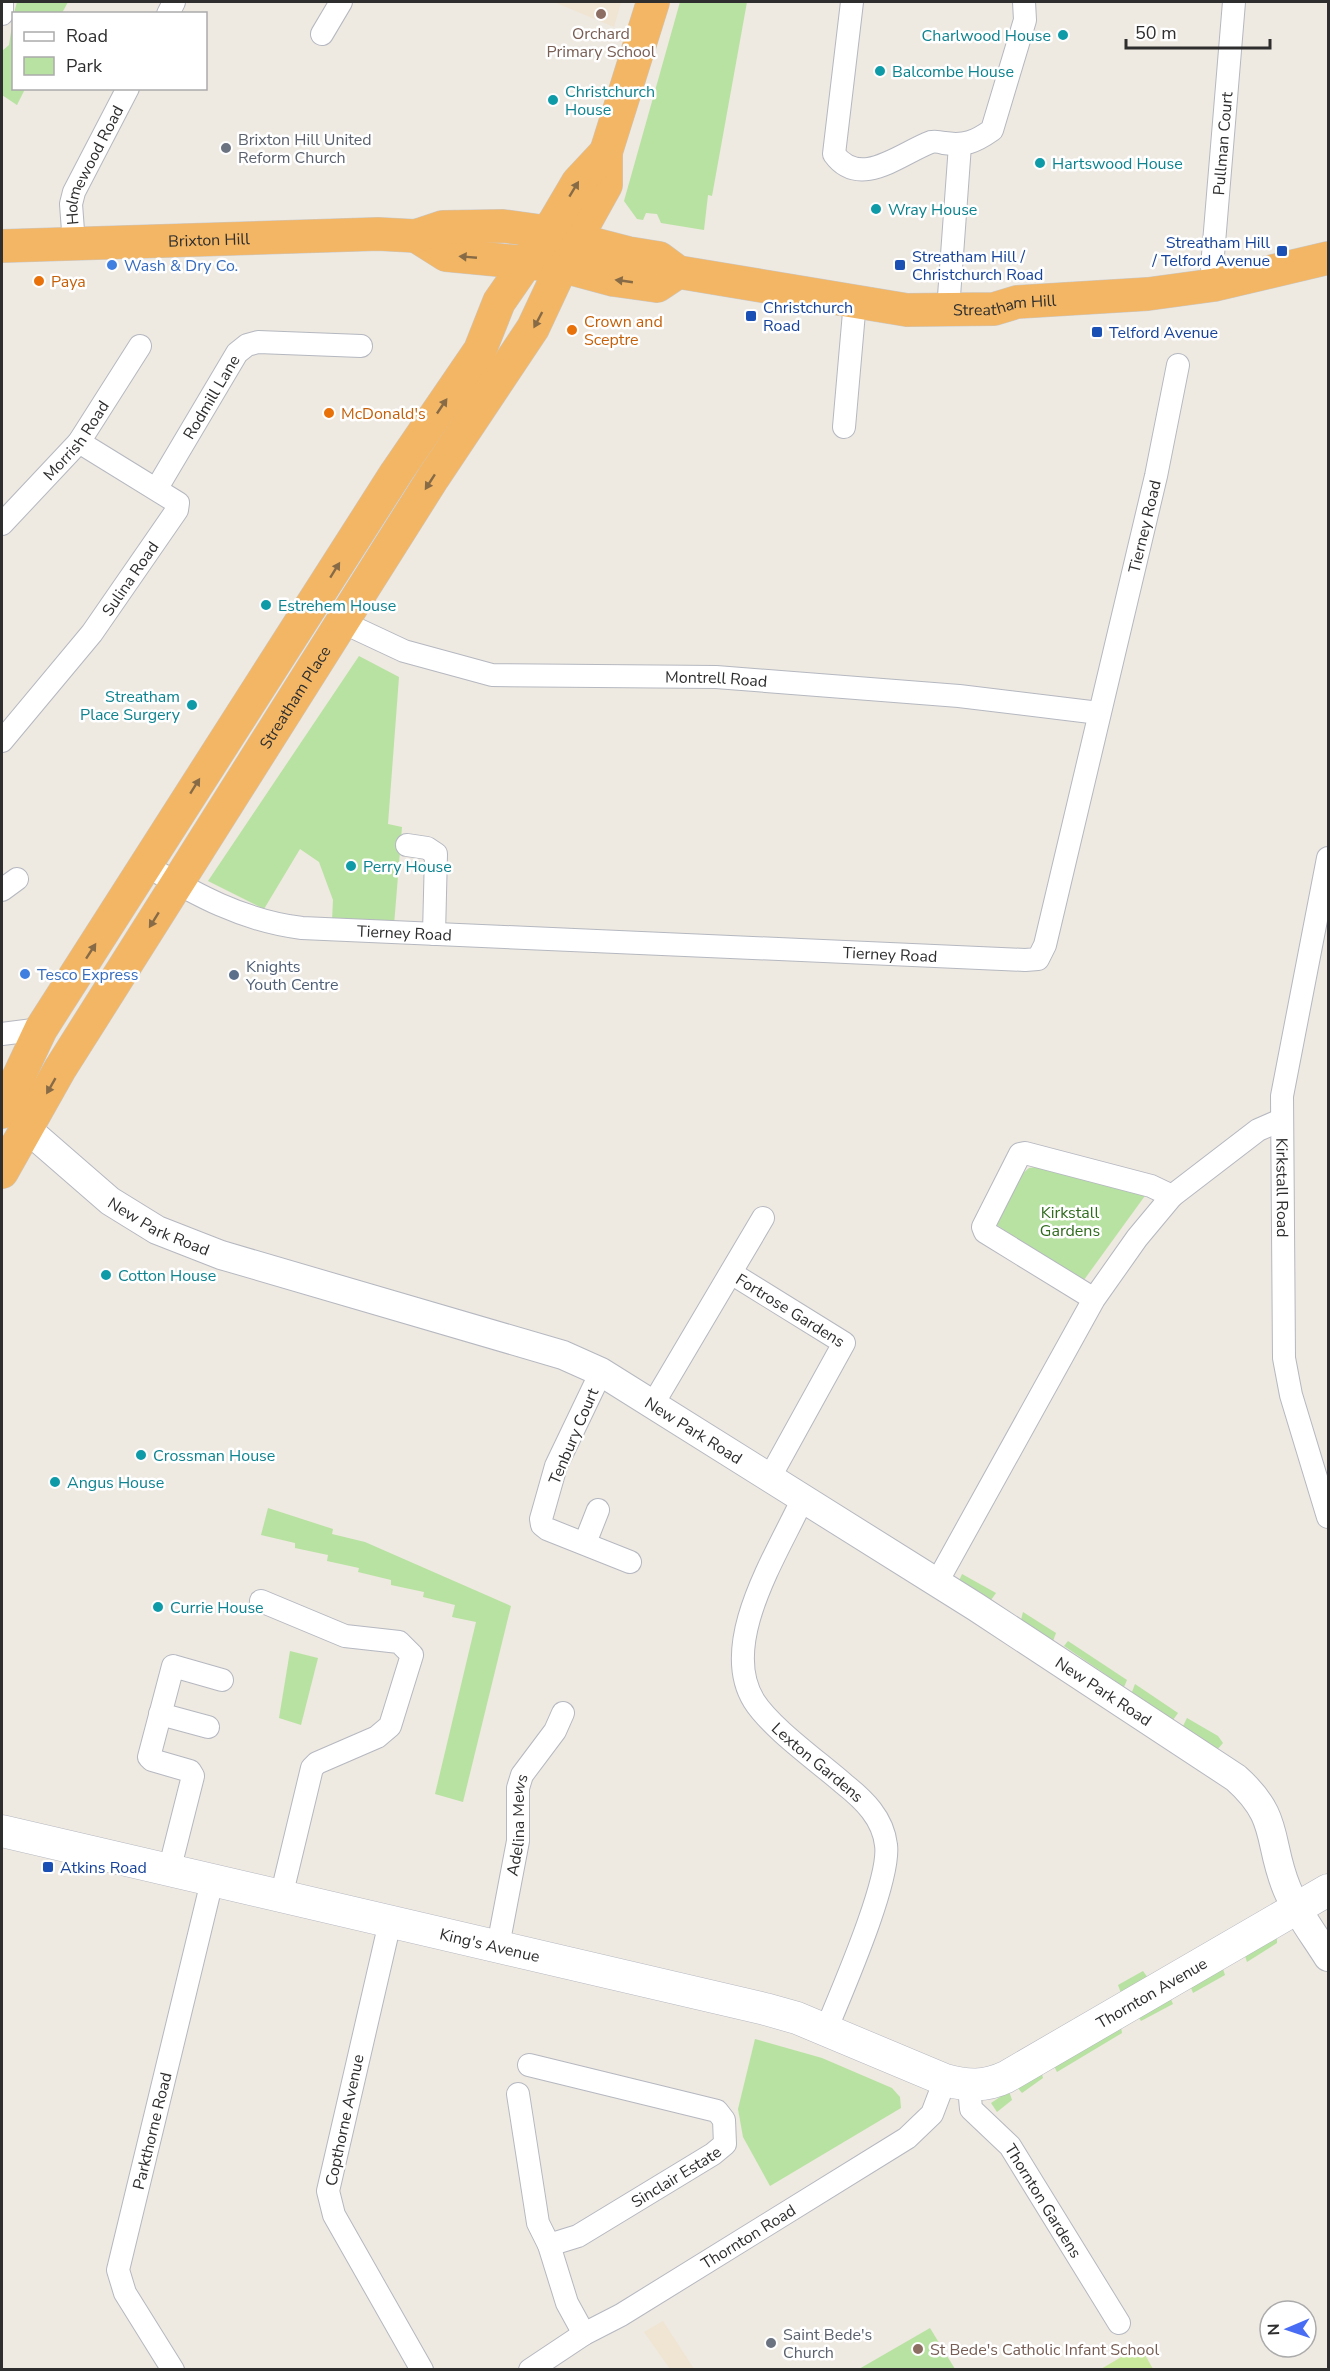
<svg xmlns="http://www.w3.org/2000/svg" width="1330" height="2371" viewBox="0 0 1330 2371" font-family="'Nunito Sans',sans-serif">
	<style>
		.education { fill: #efe5d2 }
		.green { fill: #b8e2a1 }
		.pitch { fill: #cae99d }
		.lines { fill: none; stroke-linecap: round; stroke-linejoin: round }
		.minor-casing { stroke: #b5b8c0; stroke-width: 24 }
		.tertiary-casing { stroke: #b5b8c0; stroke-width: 30 }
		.secondary-casing { stroke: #b5b8c0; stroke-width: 33 }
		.trunk-casing { stroke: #c9c9c9; stroke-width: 34 }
		.minor { stroke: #fff; stroke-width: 22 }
		.tertiary { stroke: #fff; stroke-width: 28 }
		.secondary { stroke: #fff; stroke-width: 32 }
		.trunk { stroke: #f3b665; stroke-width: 33 }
		.oneway { fill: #876b47 }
		.education-dot { fill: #8d6e63; stroke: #fff; stroke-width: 2 }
		.culture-dot { fill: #0f9aa8; stroke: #fff; stroke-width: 2 }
		.worship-dot { fill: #6b7280; stroke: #fff; stroke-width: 2 }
		.transit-dot { fill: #1a4fb4; stroke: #fff; stroke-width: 2 }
		.shop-dot { fill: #3f7fe0; stroke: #fff; stroke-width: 2 }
		.food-dot { fill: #e8710a; stroke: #fff; stroke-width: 2 }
		.service-dot { fill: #5c6f8a; stroke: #fff; stroke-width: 2 }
		.labels { text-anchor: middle; stroke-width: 5; stroke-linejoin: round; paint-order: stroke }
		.education-label { font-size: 16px; fill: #785e54; stroke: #fff }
		.culture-label { font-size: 16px; fill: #0d838f; stroke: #fff; text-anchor: start }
		.worship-label { font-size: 16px; fill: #5b616d; stroke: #fff; text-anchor: start }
		.street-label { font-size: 16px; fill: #2e2e2e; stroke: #fff }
		.transit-label { font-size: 16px; fill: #164399; stroke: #fff; text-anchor: start }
		.shop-label { font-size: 16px; fill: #366cbe; stroke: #fff; text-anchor: start }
		.food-label { font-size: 16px; fill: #c56008; stroke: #fff; text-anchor: start }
		.service-label { font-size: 16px; fill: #4e5e75; stroke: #fff; text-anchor: start }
		.park-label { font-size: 16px; fill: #306b1e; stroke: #fff }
	</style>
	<rect width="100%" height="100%" fill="#eee9e1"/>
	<g class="education">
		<path d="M554,2H621L614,27Z"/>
		<path d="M663,2321L694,2369H670L644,2332Z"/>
	</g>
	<g class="green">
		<path d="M17,2H68L62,13H14Z"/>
		<path d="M680,2H747L712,196L708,195L704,230L661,223L657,214L646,213L643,220L637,219L624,201Z"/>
		<path d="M13,19L14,88L25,89L17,105L2,95V51L9,45Z"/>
		<path d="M359,656L399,677L388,824L402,827L394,925L332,921L333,900L319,862L300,849L264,909L208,881Z"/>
		<path d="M1036,1167L1147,1193L1081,1284L997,1225L1022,1174L1029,1168Z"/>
		<path d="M268,1508L333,1529L332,1534L365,1542L511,1606L463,1802L435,1794L476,1622L452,1617L455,1605L423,1597L424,1592L391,1585V1580L358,1572L359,1568L327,1561L328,1555L295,1548V1543L261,1535Z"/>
		<path d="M962,1574L996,1593L991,1600L959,1581Z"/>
		<path d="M1023,1612L1056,1633L1053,1641L1021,1620Z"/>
		<path d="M1068,1641L1127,1680L1124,1687L1064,1646Z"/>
		<path d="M290,1651L318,1658L301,1725L279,1718Z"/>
		<path d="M1135,1684L1178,1713L1173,1720L1132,1692Z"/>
		<path d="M1187,1718L1218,1736L1223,1743L1217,1750L1183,1726Z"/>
		<path d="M1277,1937V1943L1247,1962L1245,1956Z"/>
		<path d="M1222,1966L1225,1975L1193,1993L1190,1985Z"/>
		<path d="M1143,1971L1148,1978L1121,1993L1118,1985Z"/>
		<path d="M1170,1997L1173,2004L1141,2021L1138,2016Z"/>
		<path d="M1121,2027L1122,2033L1057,2072L1054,2066Z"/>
		<path d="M755,2039L822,2058L892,2088L900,2097L901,2108L770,2186L743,2137L738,2109Z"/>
		<path d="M1042,2074L1043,2078L1022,2093L1017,2087Z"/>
		<path d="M1009,2091L1012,2100L997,2112L991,2103Z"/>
		<path d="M930,2328L955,2369H859Z"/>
	</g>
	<path class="pitch" d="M1140,2346L1153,2369H1101Z"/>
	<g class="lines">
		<g class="minor-casing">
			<g id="minor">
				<path d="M852,2L834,154C860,190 901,153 931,142C935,141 940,142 944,143C965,146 975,142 992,130L1025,20L1024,2"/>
				<path d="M2,14V2"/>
				<path d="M168,14L174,2"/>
				<path d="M322,34L341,2"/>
				<path id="s1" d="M74,244L71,204L74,192L128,88"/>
				<path id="s2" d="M1214,285L1212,267L1234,2"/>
				<path d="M948,310L960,145"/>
				<path d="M844,427L855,301"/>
				<path id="s3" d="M157,488L237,353L247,345L258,342L361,346"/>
				<path id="s4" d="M2,524L79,442L140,346"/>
				<path id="s5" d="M342,622L404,651L492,675L716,677L959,696L1099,713"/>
				<path id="s6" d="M2,741L92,633L177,510L178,503L79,442"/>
				<path d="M407,845L427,848L436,854L434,934"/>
				<path id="s7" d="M1328,858L1282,1096L1284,1358L1291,1395L1328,1517"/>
				<path id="s8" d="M145,865C195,894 243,921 302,928L1025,960L1038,959L1045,945L1156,476L1178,365"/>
				<path d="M2,890L17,879"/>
				<path d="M2,1034L41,1029"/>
				<path d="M1172,1196L1258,1130L1281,1120"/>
				<path id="s9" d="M731,1273L844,1343L770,1477"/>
				<path d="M601,1372L556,1466L541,1519L542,1525L547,1529L630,1562"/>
				<path d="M653,1404L763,1218"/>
				<path id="s10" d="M803,1498C778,1553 718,1643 754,1701C771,1728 819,1762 844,1784C864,1800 883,1818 886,1845C891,1880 841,1993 826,2030"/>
				<path d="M585,1543L598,1510"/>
				<path d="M936,1584L1094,1299L985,1232L983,1227L1020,1154L1025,1153L1151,1186L1172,1196L1137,1238L1094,1299"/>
				<path d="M261,1601L345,1636L399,1642L412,1655L390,1726L377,1737L317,1763L312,1768L281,1897"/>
				<path d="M160,1714L208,1727"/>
				<path d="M169,1871L193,1776L190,1771L152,1760L149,1757L173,1666L222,1680"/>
				<path d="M390,1922L328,2191L334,2215L422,2370"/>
				<path id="s11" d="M498,1946L518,1841V1788L522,1775L555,1731L563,1713"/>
				<path id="s12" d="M969,2086L971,2109L1010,2146L1119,2323"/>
				<path id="s13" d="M518,2094L538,2223L549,2245L578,2236L713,2154L725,2144L724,2120L717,2111L529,2065"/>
				<path d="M549,2245L567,2303L584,2334"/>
				<path id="s14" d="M173,2370L125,2293L118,2270L212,1881"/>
				<path id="s15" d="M530,2370L584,2334L621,2315L907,2138L932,2114L945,2080"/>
			</g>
		</g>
		<g class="tertiary-casing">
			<g id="tertiary">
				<path id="s16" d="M15,1112L26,1128L110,1201L157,1230L221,1255L563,1355L601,1372L976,1607L1236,1778C1281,1818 1267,1841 1287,1889C1297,1913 1315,1936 1328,1957"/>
			</g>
		</g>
		<g class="secondary-casing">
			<g id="secondary">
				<path id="s17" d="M2,1831L765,2009L797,2018L945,2080C967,2086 985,2087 1006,2077L1328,1890"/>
			</g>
		</g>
		<g class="trunk-casing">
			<g id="trunk">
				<path d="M416,236L446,255L562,266L614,280L657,286L678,272"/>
				<path id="s18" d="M2,246L378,234L416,236L443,227L503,226L547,232L628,253L659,258L678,272L907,310L994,309L1017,302L1148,294L1214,285L1328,258"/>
				<path d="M566,257L606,185V152L653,2"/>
				<path d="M2,1112L41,1029L396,473L480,350L499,302L555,221L578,182L606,152"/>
				<path id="s19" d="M2,1172L60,1069L433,478L533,328L562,266"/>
			</g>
		</g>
		<use href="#minor" class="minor"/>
		<use href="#tertiary" class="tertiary"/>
		<use href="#secondary" class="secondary"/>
		<use href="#trunk" class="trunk"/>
	</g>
	<defs><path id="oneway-solid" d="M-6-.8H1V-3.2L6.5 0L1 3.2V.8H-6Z" transform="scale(1.5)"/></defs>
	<g class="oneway">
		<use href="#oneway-solid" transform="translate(574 189) rotate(-59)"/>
		<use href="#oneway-solid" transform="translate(468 257) rotate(-175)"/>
		<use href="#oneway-solid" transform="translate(624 281) rotate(-172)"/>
		<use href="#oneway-solid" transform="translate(538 320) rotate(118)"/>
		<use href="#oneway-solid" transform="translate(442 406) rotate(-56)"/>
		<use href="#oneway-solid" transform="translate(430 482) rotate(123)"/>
		<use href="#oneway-solid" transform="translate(335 570) rotate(-58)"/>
		<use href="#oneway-solid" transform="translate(195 786) rotate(-58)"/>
		<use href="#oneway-solid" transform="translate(154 920) rotate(122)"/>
		<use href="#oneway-solid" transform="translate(91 951) rotate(-57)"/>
		<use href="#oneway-solid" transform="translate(51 1086) rotate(120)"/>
	</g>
	<g class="education-dot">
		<circle cx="601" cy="14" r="6"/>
		<circle cx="918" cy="2349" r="6"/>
	</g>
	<g class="culture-dot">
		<circle cx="1063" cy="35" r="6"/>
		<circle cx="880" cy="71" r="6"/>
		<circle cx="553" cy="100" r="6"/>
		<circle cx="1040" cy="163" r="6"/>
		<circle cx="876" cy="209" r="6"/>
		<circle cx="266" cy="605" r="6"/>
		<circle cx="192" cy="705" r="6"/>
		<circle cx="351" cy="866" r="6"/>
		<circle cx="106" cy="1275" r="6"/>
		<circle cx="141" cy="1455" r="6"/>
		<circle cx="55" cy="1482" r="6"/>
		<circle cx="158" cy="1607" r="6"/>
	</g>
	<g class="worship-dot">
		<circle cx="226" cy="148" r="6"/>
		<circle cx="771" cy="2343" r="6"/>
	</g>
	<g class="transit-dot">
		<rect x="1276" y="245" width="12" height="12" rx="3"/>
		<rect x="894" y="259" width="12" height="12" rx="3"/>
		<rect x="745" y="310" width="12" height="12" rx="3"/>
		<rect x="1091" y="326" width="12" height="12" rx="3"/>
		<rect x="42" y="1861" width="12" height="12" rx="3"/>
	</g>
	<g class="shop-dot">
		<circle cx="112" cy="265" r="6"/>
		<circle cx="25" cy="974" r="6"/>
	</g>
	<g class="food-dot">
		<circle cx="39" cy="281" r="6"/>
		<circle cx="572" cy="330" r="6"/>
		<circle cx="329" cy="413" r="6"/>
	</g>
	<circle class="service-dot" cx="234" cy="975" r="6"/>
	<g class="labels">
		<g class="education-label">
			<text x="601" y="39">Orchard<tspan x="601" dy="18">Primary School</tspan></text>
			<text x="930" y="2355" text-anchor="start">St Bede's Catholic Infant School</text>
		</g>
		<g class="culture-label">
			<text x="1051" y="41" text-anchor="end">Charlwood House</text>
			<text x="892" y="77">Balcombe House</text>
			<text x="565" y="97">Christchurch<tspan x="565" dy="18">House</tspan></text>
			<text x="1052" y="169">Hartswood House</text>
			<text x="888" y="215">Wray House</text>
			<text x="278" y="611">Estrehem House</text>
			<text x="180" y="702" text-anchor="end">Streatham<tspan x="180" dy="18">Place Surgery</tspan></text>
			<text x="363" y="872">Perry House</text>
			<text x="118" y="1281">Cotton House</text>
			<text x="153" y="1461">Crossman House</text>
			<text x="67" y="1488">Angus House</text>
			<text x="170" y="1613">Currie House</text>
		</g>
		<g class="worship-label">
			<text x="238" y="145">Brixton Hill United<tspan x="238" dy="18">Reform Church</tspan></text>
			<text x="783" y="2340">Saint Bede's<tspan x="783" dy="18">Church</tspan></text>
		</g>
		<g class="street-label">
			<text dy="6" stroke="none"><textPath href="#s2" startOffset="142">Pullman Court</textPath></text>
			<text dy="6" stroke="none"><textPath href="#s1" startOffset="84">Holmewood Road</textPath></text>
			<text dy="6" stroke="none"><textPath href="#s18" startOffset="207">Brixton Hill</textPath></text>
			<text dy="6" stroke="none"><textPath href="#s18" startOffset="1016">Streatham Hill</textPath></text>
			<text dy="6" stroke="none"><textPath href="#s3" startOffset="106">Rodmill Lane</textPath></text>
			<text dy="6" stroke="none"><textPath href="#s4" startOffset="112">Morrish Road</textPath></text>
			<text dy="6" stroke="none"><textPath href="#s8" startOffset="1353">Tierney Road</textPath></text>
			<text dy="6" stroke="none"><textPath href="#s6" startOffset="207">Sulina Road</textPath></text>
			<text dy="6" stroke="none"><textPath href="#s5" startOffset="384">Montrell Road</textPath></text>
			<text dy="6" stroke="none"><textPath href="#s19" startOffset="558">Streatham Place</textPath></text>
			<text dy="6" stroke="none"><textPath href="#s8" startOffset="273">Tierney Road</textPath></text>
			<text dy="6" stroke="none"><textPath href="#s8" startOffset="759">Tierney Road</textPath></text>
			<text dy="6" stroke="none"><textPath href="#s7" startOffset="334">Kirkstall Road</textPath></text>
			<text dy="6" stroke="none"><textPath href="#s16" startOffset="186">New Park Road</textPath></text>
			<text dy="6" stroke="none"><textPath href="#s9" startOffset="70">Fortrose Gardens</textPath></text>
			<text dy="6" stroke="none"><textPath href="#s16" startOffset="762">New Park Road</textPath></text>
			<text transform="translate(573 1436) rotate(-67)" y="6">Tenbury Court</text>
			<text dy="6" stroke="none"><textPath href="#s16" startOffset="1248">New Park Road</textPath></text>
			<text dy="6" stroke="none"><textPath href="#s10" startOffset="306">Lexton Gardens</textPath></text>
			<text dy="6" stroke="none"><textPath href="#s11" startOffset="123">Adelina Mews</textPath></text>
			<text dy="6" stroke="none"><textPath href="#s17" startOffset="501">King's Avenue</textPath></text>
			<text dy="6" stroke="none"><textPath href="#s17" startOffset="1208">Thornton Avenue</textPath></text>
			<text transform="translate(344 2120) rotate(-78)" y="6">Copthorne Avenue</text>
			<text dy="6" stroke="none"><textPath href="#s14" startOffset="258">Parkthorne Road</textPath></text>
			<text dy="6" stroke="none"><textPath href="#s13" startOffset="300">Sinclair Estate</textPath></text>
			<text dy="6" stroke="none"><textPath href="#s12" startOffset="141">Thornton Gardens</textPath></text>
			<text dy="6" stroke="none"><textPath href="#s15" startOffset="256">Thornton Road</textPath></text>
		</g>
		<g class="transit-label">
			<text x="1270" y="248" text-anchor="end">Streatham Hill<tspan x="1270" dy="18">/ Telford Avenue</tspan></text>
			<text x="912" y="262">Streatham Hill /<tspan x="912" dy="18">Christchurch Road</tspan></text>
			<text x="763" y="313">Christchurch<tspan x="763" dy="18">Road</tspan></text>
			<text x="1109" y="338">Telford Avenue</text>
			<text x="60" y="1873">Atkins Road</text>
		</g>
		<g class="shop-label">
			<text x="124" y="271">Wash &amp; Dry Co.</text>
			<text x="37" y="980">Tesco Express</text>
		</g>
		<g class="food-label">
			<text x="51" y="287">Paya</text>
			<text x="584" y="327">Crown and<tspan x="584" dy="18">Sceptre</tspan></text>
			<text x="341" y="419">McDonald's</text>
		</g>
		<g class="service-label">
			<text x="246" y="972">Knights<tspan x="246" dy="18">Youth Centre</tspan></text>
		</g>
		<g class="park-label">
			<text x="1070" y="1218">Kirkstall<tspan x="1070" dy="18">Gardens</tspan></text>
		</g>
	</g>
	<rect width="1330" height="2371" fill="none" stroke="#2e2e2e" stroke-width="6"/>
	<rect x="12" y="12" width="195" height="78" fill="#ffffff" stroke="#ababab" stroke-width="1.5"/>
	<rect x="24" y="32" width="30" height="9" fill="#ffffff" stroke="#ababab" stroke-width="1.5"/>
	<text x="66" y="42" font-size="18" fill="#2e2e2e">Road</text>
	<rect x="24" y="57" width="30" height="18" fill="#b8e2a1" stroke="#ababab" stroke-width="1.5"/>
	<text x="66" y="72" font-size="18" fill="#2e2e2e">Park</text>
	<g transform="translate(1288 2329) rotate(268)"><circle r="28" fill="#ffffff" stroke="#ababab" stroke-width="1.5"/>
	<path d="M0-4.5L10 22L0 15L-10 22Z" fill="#496cf4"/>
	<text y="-9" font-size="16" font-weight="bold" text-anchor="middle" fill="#2e2e2e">N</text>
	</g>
	<path d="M1126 39v9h144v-9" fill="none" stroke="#2e2e2e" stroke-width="3"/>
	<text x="1135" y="39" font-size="18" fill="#2e2e2e" stroke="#ffffff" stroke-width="4.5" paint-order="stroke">50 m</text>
</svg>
